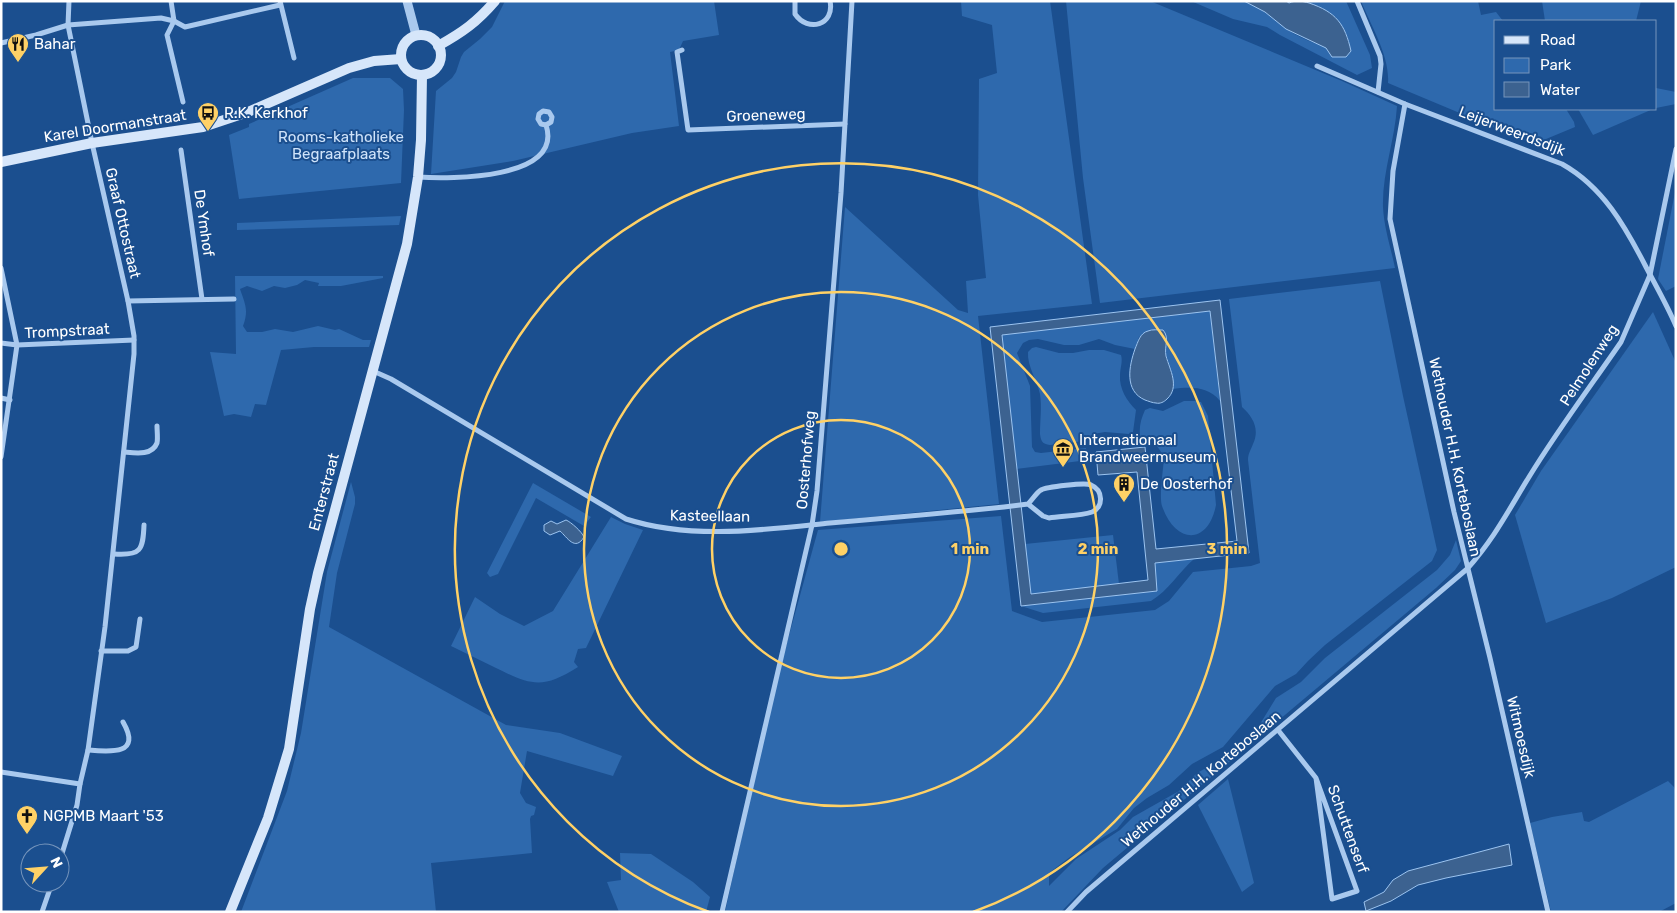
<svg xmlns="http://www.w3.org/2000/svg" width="1677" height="913" viewBox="0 0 1677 913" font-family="Rubik,sans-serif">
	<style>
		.green { fill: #2e69ad }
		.water { fill: #3c6290; stroke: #9cc4f0; fill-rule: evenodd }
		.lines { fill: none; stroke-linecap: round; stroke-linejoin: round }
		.minor { stroke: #a9c9ee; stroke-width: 5 }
		.tertiary { stroke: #a9c9ee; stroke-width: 9 }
		.secondary { stroke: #d6e6fa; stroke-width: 10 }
		.ring { fill: none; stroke: #ffd166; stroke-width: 2.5 }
		.labels { text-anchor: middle; stroke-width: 4; stroke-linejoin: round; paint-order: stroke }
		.poi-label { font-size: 15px; fill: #fff; stroke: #1b4f8f; text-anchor: start }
		.street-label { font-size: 15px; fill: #fff; stroke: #1b4f8f }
		.park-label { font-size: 15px; fill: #cfe3fa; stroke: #1b4f8f }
		.centre { fill: #ffd166; stroke: #1b4f8f; stroke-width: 2.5 }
		.ring-label { font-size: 15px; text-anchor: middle; font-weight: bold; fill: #ffd166; stroke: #1b4f8f; stroke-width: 4; stroke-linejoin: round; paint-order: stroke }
	</style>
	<rect width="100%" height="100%" fill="#1b4f8f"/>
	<g class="green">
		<path d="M505,1H714L719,35L683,41L679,50L670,52L679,126L632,133L513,161L431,174L436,91L452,78L456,72L461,57L464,52L480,39L492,27Z"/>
		<path d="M961,1H1050L1092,304L978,316L999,504L820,522L845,207L958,310L968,313L966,281L986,278L978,195L979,79L997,73L992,25L962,16Z"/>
		<path d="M1066,1H1150L1342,81L1397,106C1395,140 1382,173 1383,207C1384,228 1391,248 1395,268L1100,303L1083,178Z"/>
		<path d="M1191,1C1208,1 1226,0 1242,1C1258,4 1273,19 1285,28C1305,42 1327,48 1351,51C1349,45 1349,37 1345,32C1335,18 1308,0 1289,3L1286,1H1346L1370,55L1372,68L1357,75L1280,35L1267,27L1233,19Z"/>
		<path d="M1361,1H1478L1481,15L1496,12L1503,21H1496V109H1566L1574,122L1575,127L1534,144L1388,83C1390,56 1371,26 1361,1Z"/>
		<path d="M1542,1H1641L1636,21H1545Z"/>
		<path d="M353,78H390L403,89L404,110L401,183L239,199L229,135L249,127V124Z"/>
		<path d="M1656,88L1676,92V104L1656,108Z"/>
		<path d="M1578,109H1653L1593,135Z"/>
		<path d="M1676,187V286L1666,291L1658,279Z"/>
		<path d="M401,216L399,225L237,230V223Z"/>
		<path d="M235,276H383V278L341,286H318L319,283L305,280L297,285L285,288L274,286L262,291L247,286L240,289C245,304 249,310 243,326L247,332H262L275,329L293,332L318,326L335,330L339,329L363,340H371L369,347H314L281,350L266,405L255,404L251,417L234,414L224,416L210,352L236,354Z"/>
		<path d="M1380,281L1403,396L1437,550L1432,561L1325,645L1308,661L1296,674L1275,686L1223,747L1192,764L1169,785L1147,798L1134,808L1117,829L1070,857L1049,873V886L1076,859L1120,830L1133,817L1179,791L1197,773L1230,755L1244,745L1257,729L1276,698L1301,682L1325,658L1437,570L1450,555L1456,540L1461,561L1455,570L1436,588L1103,868L1061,912H725L774,690L818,530L1001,516L1012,611L1042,622L1155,610L1169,601L1193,572L1251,566L1260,563L1248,460C1248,453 1251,450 1253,444C1260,429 1253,417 1242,407L1229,299Z"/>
		<path d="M1210,311L1220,401C1208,386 1191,387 1172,389V373L1166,354L1167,337L1163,330L1157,329L1139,337L1135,349L1115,345L1099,339L1079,345H1064L1038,339L1029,340L1023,343L1017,353L1030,386L1032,447L1035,452L1041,453L1086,448L1088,460L1016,469L1001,335Z"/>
		<path d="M1653,312L1676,363V567L1612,598L1546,623L1515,515L1541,471Z"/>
		<path d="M1036,347L1059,353H1073L1089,350H1104L1121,355C1123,362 1120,368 1120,375C1119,389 1127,401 1136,410L1133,432L1129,434L1105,432L1093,434L1084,441L1050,445C1042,444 1041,441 1040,434C1040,421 1042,407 1040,394C1037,380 1027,366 1028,352L1032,348Z"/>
		<path d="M1184,401H1195L1201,402L1208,416L1216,505C1208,546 1175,544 1162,506C1159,497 1163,470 1164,459C1160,446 1152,441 1140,436C1139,426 1141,419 1145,410L1150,408L1163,411Z"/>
		<path d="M351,482L355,497V504L337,573L329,627L506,725L560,733L622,756L613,776L527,751L520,793L526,803L536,807L534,815L531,816L530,819L532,853L431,863L436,912H241L287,791L301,733L327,572Z"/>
		<path d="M533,483L591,517L584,526L536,498L498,574L490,577L487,573Z"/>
		<path d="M611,517L625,524L643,530L586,648L578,649L574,662L578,667C543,689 532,686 496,668C481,661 466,653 451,646L475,597L500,614L524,626L553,611Z"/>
		<path d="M1113,535L1119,584L1031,594L1025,544Z"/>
		<path d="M1194,559C1179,572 1169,590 1151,601L1043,613L1021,606L1156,591L1154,563Z"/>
		<path d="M1228,779L1254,883L1242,892L1198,805Z"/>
		<path d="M1668,781L1674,787L1676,792V903L1659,912H1551L1530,823L1552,817L1582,812L1584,821L1589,822Z"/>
		<path d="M620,853L651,854L693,882L710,897L706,912H619L607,882L621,880Z"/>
	</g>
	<g class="water">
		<path d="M1244,1H1286L1289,3C1296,0 1302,1 1309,3C1336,12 1345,24 1351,51L1346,57H1332L1326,48L1286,29L1265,12Z"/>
		<path d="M1220,300L1249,553L1155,563L1157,591L1021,606L990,327ZM1210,311L1237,541L1156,549L1145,447L1096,452L1098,475L1137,472L1148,580L1031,594L1002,335Z"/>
		<path d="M1163,330C1170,338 1164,346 1166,356C1170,370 1180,387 1167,399C1164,402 1160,404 1156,403C1153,403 1148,401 1145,400C1124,391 1129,366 1135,349C1138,342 1140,333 1148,331C1152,329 1159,330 1163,330Z"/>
		<path d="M566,520C571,522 582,532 584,537C575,552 567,537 560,531L550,535L544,531V525L551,521L557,524Z"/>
		<path d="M1509,844L1512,865L1446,878L1418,885L1391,901L1366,911L1364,902L1384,892L1393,880L1408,871Z"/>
	</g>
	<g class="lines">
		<g class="minor">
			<path d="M280,1L294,58"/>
			<path d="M795,1V14C808,33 835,25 830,1"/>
			<path d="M1357,1L1380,56L1381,64L1378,92"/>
			<path d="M1,43L36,35L68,25L161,18L174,21L171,1"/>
			<path d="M682,50L677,52L688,130L845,124"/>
			<path d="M1317,66L1405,104L1562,164C1603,187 1625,226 1646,267C1656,286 1667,305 1676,326"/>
			<path d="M183,102L167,35L174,21L185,27L280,5"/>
			<path d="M1405,104L1393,171L1390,219L1454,512L1490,658L1548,912"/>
			<path d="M181,150L202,299"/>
			<path d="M418,177C450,179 564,180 546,125L551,122L552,117L549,112L543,111L539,114L538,119L541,124L546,125"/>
			<path d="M1,268L17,345L1,457"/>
			<path d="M128,301L234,299"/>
			<path d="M1,343L17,345L134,340"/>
			<path d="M373,371L391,379L626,519C691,540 762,530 830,523C888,518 946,513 1004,507L1028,504C1032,500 1037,492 1041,490C1046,487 1086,482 1091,485C1103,490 1104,507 1092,512C1081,516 1061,516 1049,518L1043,516L1028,504"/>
			<path d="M1,398L10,400"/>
			<path d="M124,452C135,453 152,456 157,443C158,438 157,431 157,426"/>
			<path d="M114,554C141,556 143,550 144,525"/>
			<path d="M101,651H128L136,647L140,619"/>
			<path d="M1278,730L1316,778L1332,899L1357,891L1316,778"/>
			<path d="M88,750C111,752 142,755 123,722"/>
			<path d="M1,772L80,784"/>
			<path d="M60,860L77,805L80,784L88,750L105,627L134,354V336L128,301L92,143L68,25L69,1"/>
			<path d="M42,912L52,883"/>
			<path d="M722,912L812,525L817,491L841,193L852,1"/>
			<path d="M1067,912L1086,892L1467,569C1494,539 1508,511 1529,477C1557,431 1590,387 1621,342L1650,275L1676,149"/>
		</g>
		<path class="tertiary" d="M407,1L416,35"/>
		<g class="secondary">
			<circle cx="421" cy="55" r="20"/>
			<path d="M438,46C463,32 477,22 495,1"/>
			<path d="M1,162L92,143L203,127L248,112L349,68L374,61L401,59"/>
			<path d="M230,912L268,818L289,749L310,609L318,573L407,244L418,177L421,140L422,75"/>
		</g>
	</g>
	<g class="ring">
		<circle cx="841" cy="549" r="129"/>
		<circle cx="841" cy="549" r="257"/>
		<path d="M709 912A386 386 0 1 1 973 912"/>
	</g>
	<defs>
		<g id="restaurant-pin" transform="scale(1.125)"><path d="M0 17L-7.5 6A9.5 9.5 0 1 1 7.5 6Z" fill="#ffd166" stroke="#1b4f8f"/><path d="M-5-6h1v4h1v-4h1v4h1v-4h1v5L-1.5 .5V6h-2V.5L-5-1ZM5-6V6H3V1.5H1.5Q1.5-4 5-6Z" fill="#111"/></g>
		<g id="bus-pin" transform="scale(1.125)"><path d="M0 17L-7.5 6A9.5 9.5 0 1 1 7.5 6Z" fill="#ffd166" stroke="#1b4f8f"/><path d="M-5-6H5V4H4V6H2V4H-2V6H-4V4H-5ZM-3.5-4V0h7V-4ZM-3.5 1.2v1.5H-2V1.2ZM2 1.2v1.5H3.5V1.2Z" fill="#111"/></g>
		<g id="museum-pin" transform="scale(1.125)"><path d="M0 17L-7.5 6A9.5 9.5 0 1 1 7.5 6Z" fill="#ffd166" stroke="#1b4f8f"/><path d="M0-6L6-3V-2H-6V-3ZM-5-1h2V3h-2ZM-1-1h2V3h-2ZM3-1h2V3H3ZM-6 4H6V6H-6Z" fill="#111"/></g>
		<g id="building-pin" transform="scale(1.125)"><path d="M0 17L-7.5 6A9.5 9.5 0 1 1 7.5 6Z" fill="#ffd166" stroke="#1b4f8f"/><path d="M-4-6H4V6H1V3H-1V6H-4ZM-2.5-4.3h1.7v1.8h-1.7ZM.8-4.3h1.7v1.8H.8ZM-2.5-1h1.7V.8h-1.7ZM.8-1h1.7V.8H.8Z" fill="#111"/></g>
		<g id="church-pin" transform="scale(1.125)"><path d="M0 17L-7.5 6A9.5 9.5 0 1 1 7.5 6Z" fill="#ffd166" stroke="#1b4f8f"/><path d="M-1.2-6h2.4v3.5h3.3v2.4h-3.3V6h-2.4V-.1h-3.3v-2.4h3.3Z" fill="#111"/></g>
	</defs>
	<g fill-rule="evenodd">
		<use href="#restaurant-pin" x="18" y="44"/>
		<use href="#bus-pin" x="208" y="113"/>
		<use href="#museum-pin" x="1063" y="449"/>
		<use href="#building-pin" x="1124" y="484"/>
		<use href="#church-pin" x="27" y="816"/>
	</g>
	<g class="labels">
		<g class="poi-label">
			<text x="34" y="49">Bahar</text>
			<text x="224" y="118">R.K. Kerkhof</text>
			<text x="1079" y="445">Internationaal<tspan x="1079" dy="17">Brandweermuseum</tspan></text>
			<text x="1140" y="489">De Oosterhof</text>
			<text x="43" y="821">NGPMB Maart '53</text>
		</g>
		<g class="street-label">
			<text transform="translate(766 115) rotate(-2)" y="5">Groeneweg</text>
			<text transform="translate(115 126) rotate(-9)" y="5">Karel Doormanstraat</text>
			<text transform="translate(1512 131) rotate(21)" y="5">Leijerweerdsdijk</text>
			<text transform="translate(123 223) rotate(77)" y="5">Graaf Ottostraat</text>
			<text transform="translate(204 223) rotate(82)" y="5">De Ymhof</text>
			<text transform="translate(67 331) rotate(-3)" y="5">Trompstraat</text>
			<text transform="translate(1589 365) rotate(-57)" y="5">Pelmolenweg</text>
			<text transform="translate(1455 457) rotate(78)" y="5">Wethouder H.H. Korteboslaan</text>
			<text transform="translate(806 460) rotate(-85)" y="5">Oosterhofweg</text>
			<text transform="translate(324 492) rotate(-75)" y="5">Enterstraat</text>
			<text transform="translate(710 516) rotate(1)" y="5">Kasteellaan</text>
			<text transform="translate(1521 737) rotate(77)" y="5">Witmoesdijk</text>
			<text transform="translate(1201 779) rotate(-40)" y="5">Wethouder H.H. Korteboslaan</text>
			<text transform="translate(1348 829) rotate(70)" y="5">Schuttenserf</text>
		</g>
		<g class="park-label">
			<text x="341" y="142">Rooms-katholieke<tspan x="341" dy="17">Begraafplaats</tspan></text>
		</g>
	</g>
	<circle cx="841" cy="549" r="8" class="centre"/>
	<g class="ring-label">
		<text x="970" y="554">1 min</text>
		<text x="1098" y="554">2 min</text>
		<text x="1227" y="554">3 min</text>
	</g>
	<rect width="1677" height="913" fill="none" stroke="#ffffff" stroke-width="5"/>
	<rect x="1494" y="20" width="162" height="90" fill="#1b4f8f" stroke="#7695bc"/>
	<rect x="1504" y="36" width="25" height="8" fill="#d6e6fa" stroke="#7695bc"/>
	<text x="1540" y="45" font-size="15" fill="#ffffff">Road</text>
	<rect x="1504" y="58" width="25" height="15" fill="#2e69ad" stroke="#7695bc"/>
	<text x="1540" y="70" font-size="15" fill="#ffffff">Park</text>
	<rect x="1504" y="82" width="25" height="15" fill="#3c6290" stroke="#7695bc"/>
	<text x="1540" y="95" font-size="15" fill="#ffffff">Water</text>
	<g transform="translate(45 868) rotate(64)"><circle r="24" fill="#1b4f8f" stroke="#7695bc"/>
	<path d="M0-4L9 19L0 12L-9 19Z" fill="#ffd166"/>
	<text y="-8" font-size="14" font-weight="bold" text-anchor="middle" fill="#ffffff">N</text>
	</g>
</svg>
